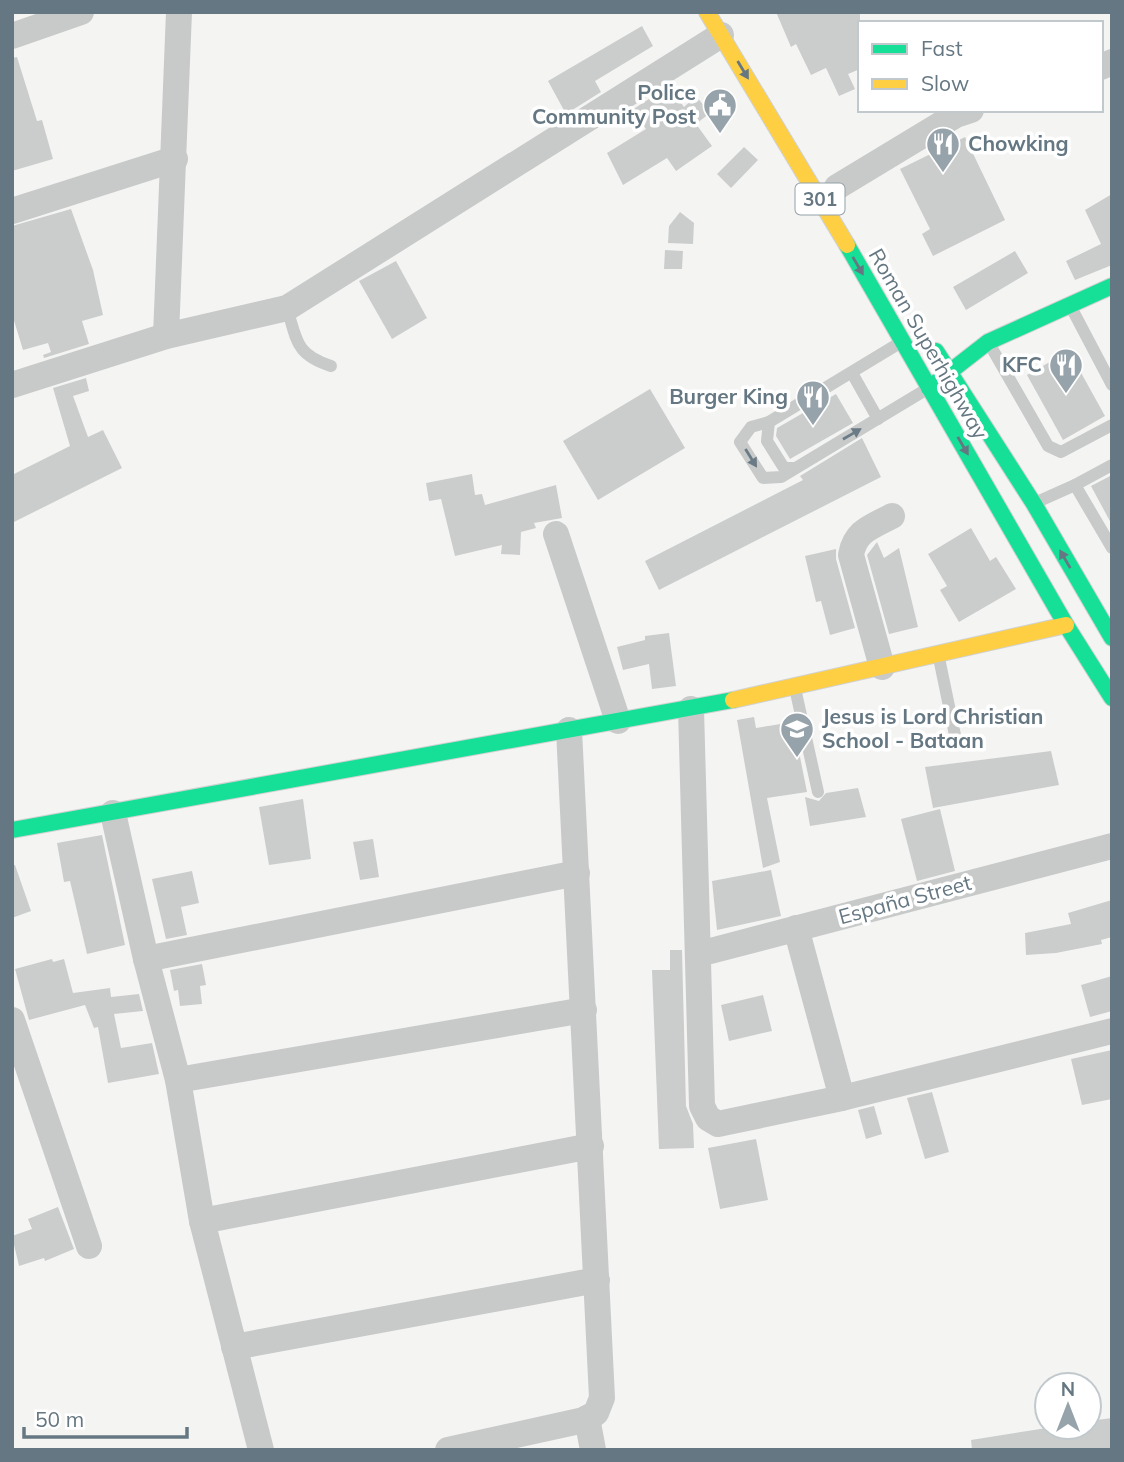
<svg xmlns="http://www.w3.org/2000/svg" width="1124" height="1462" viewBox="0 0 1124 1462" font-family="Mulish,sans-serif">
	<style>
		.building { fill: #cbcdcd }
		.lines { fill: none; stroke-linecap: round; stroke-linejoin: round }
		.fast-casing { stroke: #d0d1d2; stroke-width: 18 }
		.slow-casing { stroke: #d0d1d2; stroke-width: 18 }
		.lane { stroke: #c8caca; stroke-width: 12 }
		.street { stroke: #c8caca; stroke-width: 26 }
		.fast { stroke: #16e098; stroke-width: 16 }
		.slow { stroke: #ffcf43; stroke-width: 16 }
		.oneway { fill: #657782 }
		.oneway2 { fill: #6a7b86 }
		.labels { text-anchor: middle; stroke-width: 7; stroke-linejoin: round; paint-order: stroke }
		.shield { fill: #fff; stroke: #93a0a8; stroke-width: 2 }
		.shield-label { font-size: 19px; font-weight: bold; fill: #657782 }
		.poi-label { font-size: 21px; font-weight: bold; fill: #657782; stroke: #fff; text-anchor: end }
		.street-label { font-size: 21px; fill: #657782; stroke: #fff }
	</style>
	<rect width="100%" height="100%" fill="#f4f4f3"/>
	<g class="building">
		<path d="M776,12H860V69L848,74L855,89L839,96L826,68L811,75L796,44L791,47Z"/>
		<path d="M642,26L653,46L595,81L601,92L566,114L548,81Z"/>
		<path d="M17,57L37,121L42,120L53,159L12,171V58Z"/>
		<path d="M669,86L684,107L696,96L710,113L696,124L712,146L676,171L667,158L623,185L607,153L646,129L632,110Z"/>
		<path d="M965,137L1005,220L933,256L922,234L930,229L900,169Z"/>
		<path d="M744,147L758,160L731,188L717,174Z"/>
		<path d="M1112,194V265L1075,280L1066,261L1101,244L1085,210Z"/>
		<path d="M71,209L93,270L103,315L82,321L89,344L44,358L43,355L51,352L48,343L23,350L12,314V226Z"/>
		<path d="M680,212L694,223L693,244L668,243L669,226Z"/>
		<path d="M665,250L683,251L682,269H664Z"/>
		<path d="M1015,251L1028,273L966,310L953,287Z"/>
		<path d="M396,261L427,318L392,339L359,281Z"/>
		<path d="M1069,351L1105,416L1063,440L1027,375Z"/>
		<path d="M86,378L89,391L73,396L88,437L103,430L122,468L12,523V475L70,446L53,388Z"/>
		<path d="M650,389L685,448L598,500L563,441Z"/>
		<path d="M836,394L853,423L790,459L776,436L777,428Z"/>
		<path d="M862,438L881,477L659,590L645,561L803,480L800,476Z"/>
		<path d="M472,474L475,495L482,494L485,505L556,485L562,518L534,523L536,528L521,532L520,555L501,554L502,545L455,556L441,499L429,501L426,483Z"/>
		<path d="M1112,475V525L1091,486Z"/>
		<path d="M971,528L990,561L996,557L1016,589L959,622L940,590L947,586L928,554Z"/>
		<path d="M877,542L884,558L899,548L918,627L889,634L867,555Z"/>
		<path d="M836,549V559L855,628L830,635L821,601L816,602L805,556Z"/>
		<path d="M669,633L676,686L652,689L649,664L623,670L617,647L645,640V636Z"/>
		<path d="M754,717L756,728L793,722L807,792L767,798L780,862L763,868L737,720Z"/>
		<path d="M1051,751L1059,785L933,808L925,767Z"/>
		<path d="M858,788L866,817L810,826L805,797L819,801L826,793Z"/>
		<path d="M303,799L311,859L269,865L259,807Z"/>
		<path d="M940,809L955,871L917,881L901,819Z"/>
		<path d="M102,835L125,945L87,954L70,881L64,882L57,843Z"/>
		<path d="M373,839L379,877L360,880L353,842Z"/>
		<path d="M12,865H15L31,911L12,918Z"/>
		<path d="M771,870L781,916L717,930L712,881Z"/>
		<path d="M192,871L199,903L181,907L187,935L166,939L152,879Z"/>
		<path d="M1112,900V937L1101,940L1102,944L1056,953L1026,955L1025,933L1071,924L1068,913Z"/>
		<path d="M670,950H682L686,1106L693,1124L694,1148L659,1149L652,970H670Z"/>
		<path d="M52,959L53,962L64,959L73,993L110,988L111,997L139,994L143,1011L114,1014L121,1048L152,1043L159,1074L108,1083L98,1027L94,1028L85,1005L29,1020L15,969Z"/>
		<path d="M202,964L206,985L200,986L202,1004L180,1006L178,990L174,991L170,970Z"/>
		<path d="M1112,976V1011L1090,1017L1081,985Z"/>
		<path d="M763,995L772,1031L729,1041L721,1005Z"/>
		<path d="M1112,1050V1099L1082,1105L1071,1059Z"/>
		<path d="M932,1092L949,1152L925,1159L907,1098Z"/>
		<path d="M874,1106L882,1134L866,1139L858,1110Z"/>
		<path d="M756,1139L768,1200L720,1209L708,1148Z"/>
		<path d="M58,1207L74,1249L45,1261L44,1258L19,1266L12,1236L32,1229L28,1219Z"/>
		<path d="M1112,1418V1450H972L971,1440L1053,1427H1089V1421Z"/>
	</g>
	<g class="lines">
		<g class="fast-casing">
			<g id="fast">
				<path d="M847,245L1066,625L1112,698"/>
				<path d="M936,351L1034,504L1112,638"/>
				<path d="M929,388L988,342L1112,286"/>
				<path d="M12,830L733,700"/>
			</g>
		</g>
		<g class="slow-casing">
			<g id="slow">
				<path d="M707,12L847,245"/>
				<path d="M733,700L1066,625"/>
			</g>
		</g>
		<g class="lane">
			<path d="M287,308C297,341 296,355 331,366"/>
			<path d="M1072,309L1112,385"/>
			<path d="M898,344L769,422L751,427L740,442L763,478L781,477L927,389"/>
			<path d="M990,345L1048,446L1061,452L1112,425"/>
			<path d="M852,373L878,419"/>
			<path d="M769,422L767,441L784,468H793"/>
			<path d="M1075,485L1112,465"/>
			<path d="M1037,502L1075,485L1112,548"/>
			<path d="M939,658L956,740"/>
			<path d="M795,688L818,792"/>
		</g>
		<g class="street">
			<path d="M12,36L81,12"/>
			<path d="M1101,67L1112,62"/>
			<path d="M837,187L956,115L971,110"/>
			<path d="M12,211L175,159"/>
			<path d="M166,336L179,12"/>
			<path d="M12,385L166,336L287,308L721,35"/>
			<path d="M556,534L618,721"/>
			<path d="M882,667L851,555C855,531 871,527 892,516"/>
			<path d="M691,709L702,1106L708,1118L718,1124L842,1098L1112,1031"/>
			<path d="M113,813L146,959L178,1080L202,1221L261,1450"/>
			<path d="M796,928L842,1098"/>
			<path d="M699,954L1112,846"/>
			<path d="M146,959L577,873"/>
			<path d="M12,1020L89,1246"/>
			<path d="M178,1080L584,1010"/>
			<path d="M202,1221L591,1146"/>
			<path d="M234,1347L597,1280"/>
			<path d="M587,1418L593,1450"/>
			<path d="M448,1450L584,1420L596,1413L602,1398L569,730"/>
		</g>
		<use href="#fast" class="fast"/>
		<use href="#slow" class="slow"/>
	</g>
	<defs><path id="oneway-solid" d="M-6-.8H1V-3.2L6.5 0L1 3.2V.8H-6Z" transform="scale(1.75)"/></defs>
	<g class="oneway">
		<use href="#oneway-solid" transform="translate(743 70) rotate(59)"/>
		<use href="#oneway-solid" transform="translate(858 266) rotate(60)"/>
		<use href="#oneway-solid" transform="translate(963 446) rotate(60)"/>
		<use href="#oneway-solid" transform="translate(1065 559) rotate(-120)"/>
	</g>
	<g class="oneway2">
		<use href="#oneway-solid" transform="translate(852 434) rotate(-30)"/>
		<use href="#oneway-solid" transform="translate(751 458) rotate(58)"/>
	</g>
	<defs>
		<g id="civic-pin" transform="scale(1.75)"><path d="M0 17L-7.5 6A9.5 9.5 0 1 1 7.5 6Z" fill="#97a3aa" stroke="#fff"/><path d="M-.6-6.5H3V-4.5H.6V-3L4-1V1h2V6H-6V1h2V-1L-.6-3ZM-1.2 2.5V6h2.4V2.5Z" fill="#fff"/></g>
		<g id="restaurant-pin" transform="scale(1.75)"><path d="M0 17L-7.5 6A9.5 9.5 0 1 1 7.5 6Z" fill="#97a3aa" stroke="#fff"/><path d="M-5-6h1v4h1v-4h1v4h1v-4h1v5L-1.5 .5V6h-2V.5L-5-1ZM5-6V6H3V1.5H1.5Q1.5-4 5-6Z" fill="#fff"/></g>
		<g id="school-pin" transform="scale(1.75)"><path d="M0 17L-7.5 6A9.5 9.5 0 1 1 7.5 6Z" fill="#97a3aa" stroke="#fff"/><path d="M0-5L7-2L0 1L-7-2ZM-4 1L0 2.5L4 1V4Q0 6-4 4Z" fill="#fff"/></g>
	</defs>
	<g fill-rule="evenodd">
		<use href="#civic-pin" x="720" y="105"/>
		<use href="#restaurant-pin" x="943" y="144"/>
		<use href="#restaurant-pin" x="1066" y="365"/>
		<use href="#restaurant-pin" x="813" y="397"/>
		<use href="#school-pin" x="797" y="729"/>
	</g>
	<g class="labels">
		<rect class="shield" x="795.5" y="183.5" width="49" height="31" rx="5"/>
		<g class="shield-label">
			<text x="820" y="206">301</text>
		</g>
		<g class="poi-label">
			<text x="696" y="100">Police<tspan x="696" dy="24">Community Post</tspan></text>
			<text x="968" y="151" text-anchor="start">Chowking</text>
			<text x="1042" y="372">KFC</text>
			<text x="788" y="404">Burger King</text>
			<text x="822" y="724" text-anchor="start">Jesus is Lord Christian<tspan x="822" dy="24">School - Bataan</tspan></text>
		</g>
		<g class="street-label">
			<text transform="translate(928 344) rotate(60)" y="7">Roman Superhighway</text>
			<text transform="translate(905 900) rotate(-15)" y="7">España Street</text>
		</g>
	</g>
	<rect width="1124" height="1462" fill="none" stroke="#657782" stroke-width="28"/>
	<rect x="858" y="21" width="245" height="91" fill="#ffffff" stroke="#c1c9cd" stroke-width="2"/>
	<rect x="872" y="44" width="35" height="10" fill="#16e098" stroke="#c1c9cd" stroke-width="2"/>
	<text x="921" y="56" font-size="21" fill="#657782">Fast</text>
	<rect x="872" y="79" width="35" height="10" fill="#ffcf43" stroke="#c1c9cd" stroke-width="2"/>
	<text x="921" y="91" font-size="21" fill="#657782">Slow</text>
	<g transform="translate(1068 1406)"><circle r="33" fill="#ffffff" stroke="#c1c9cd" stroke-width="2"/>
	<path d="M0-5L12 26L0 18L-12 26Z" fill="#97a3aa"/>
	<text y="-10" font-size="19" font-weight="bold" text-anchor="middle" fill="#657782">N</text>
	</g>
	<path d="M24 1427v10h163v-10" fill="none" stroke="#657782" stroke-width="3.5"/>
	<text x="35" y="1427" font-size="21" fill="#657782" stroke="#ffffff" stroke-width="5" paint-order="stroke">50 m</text>
</svg>
